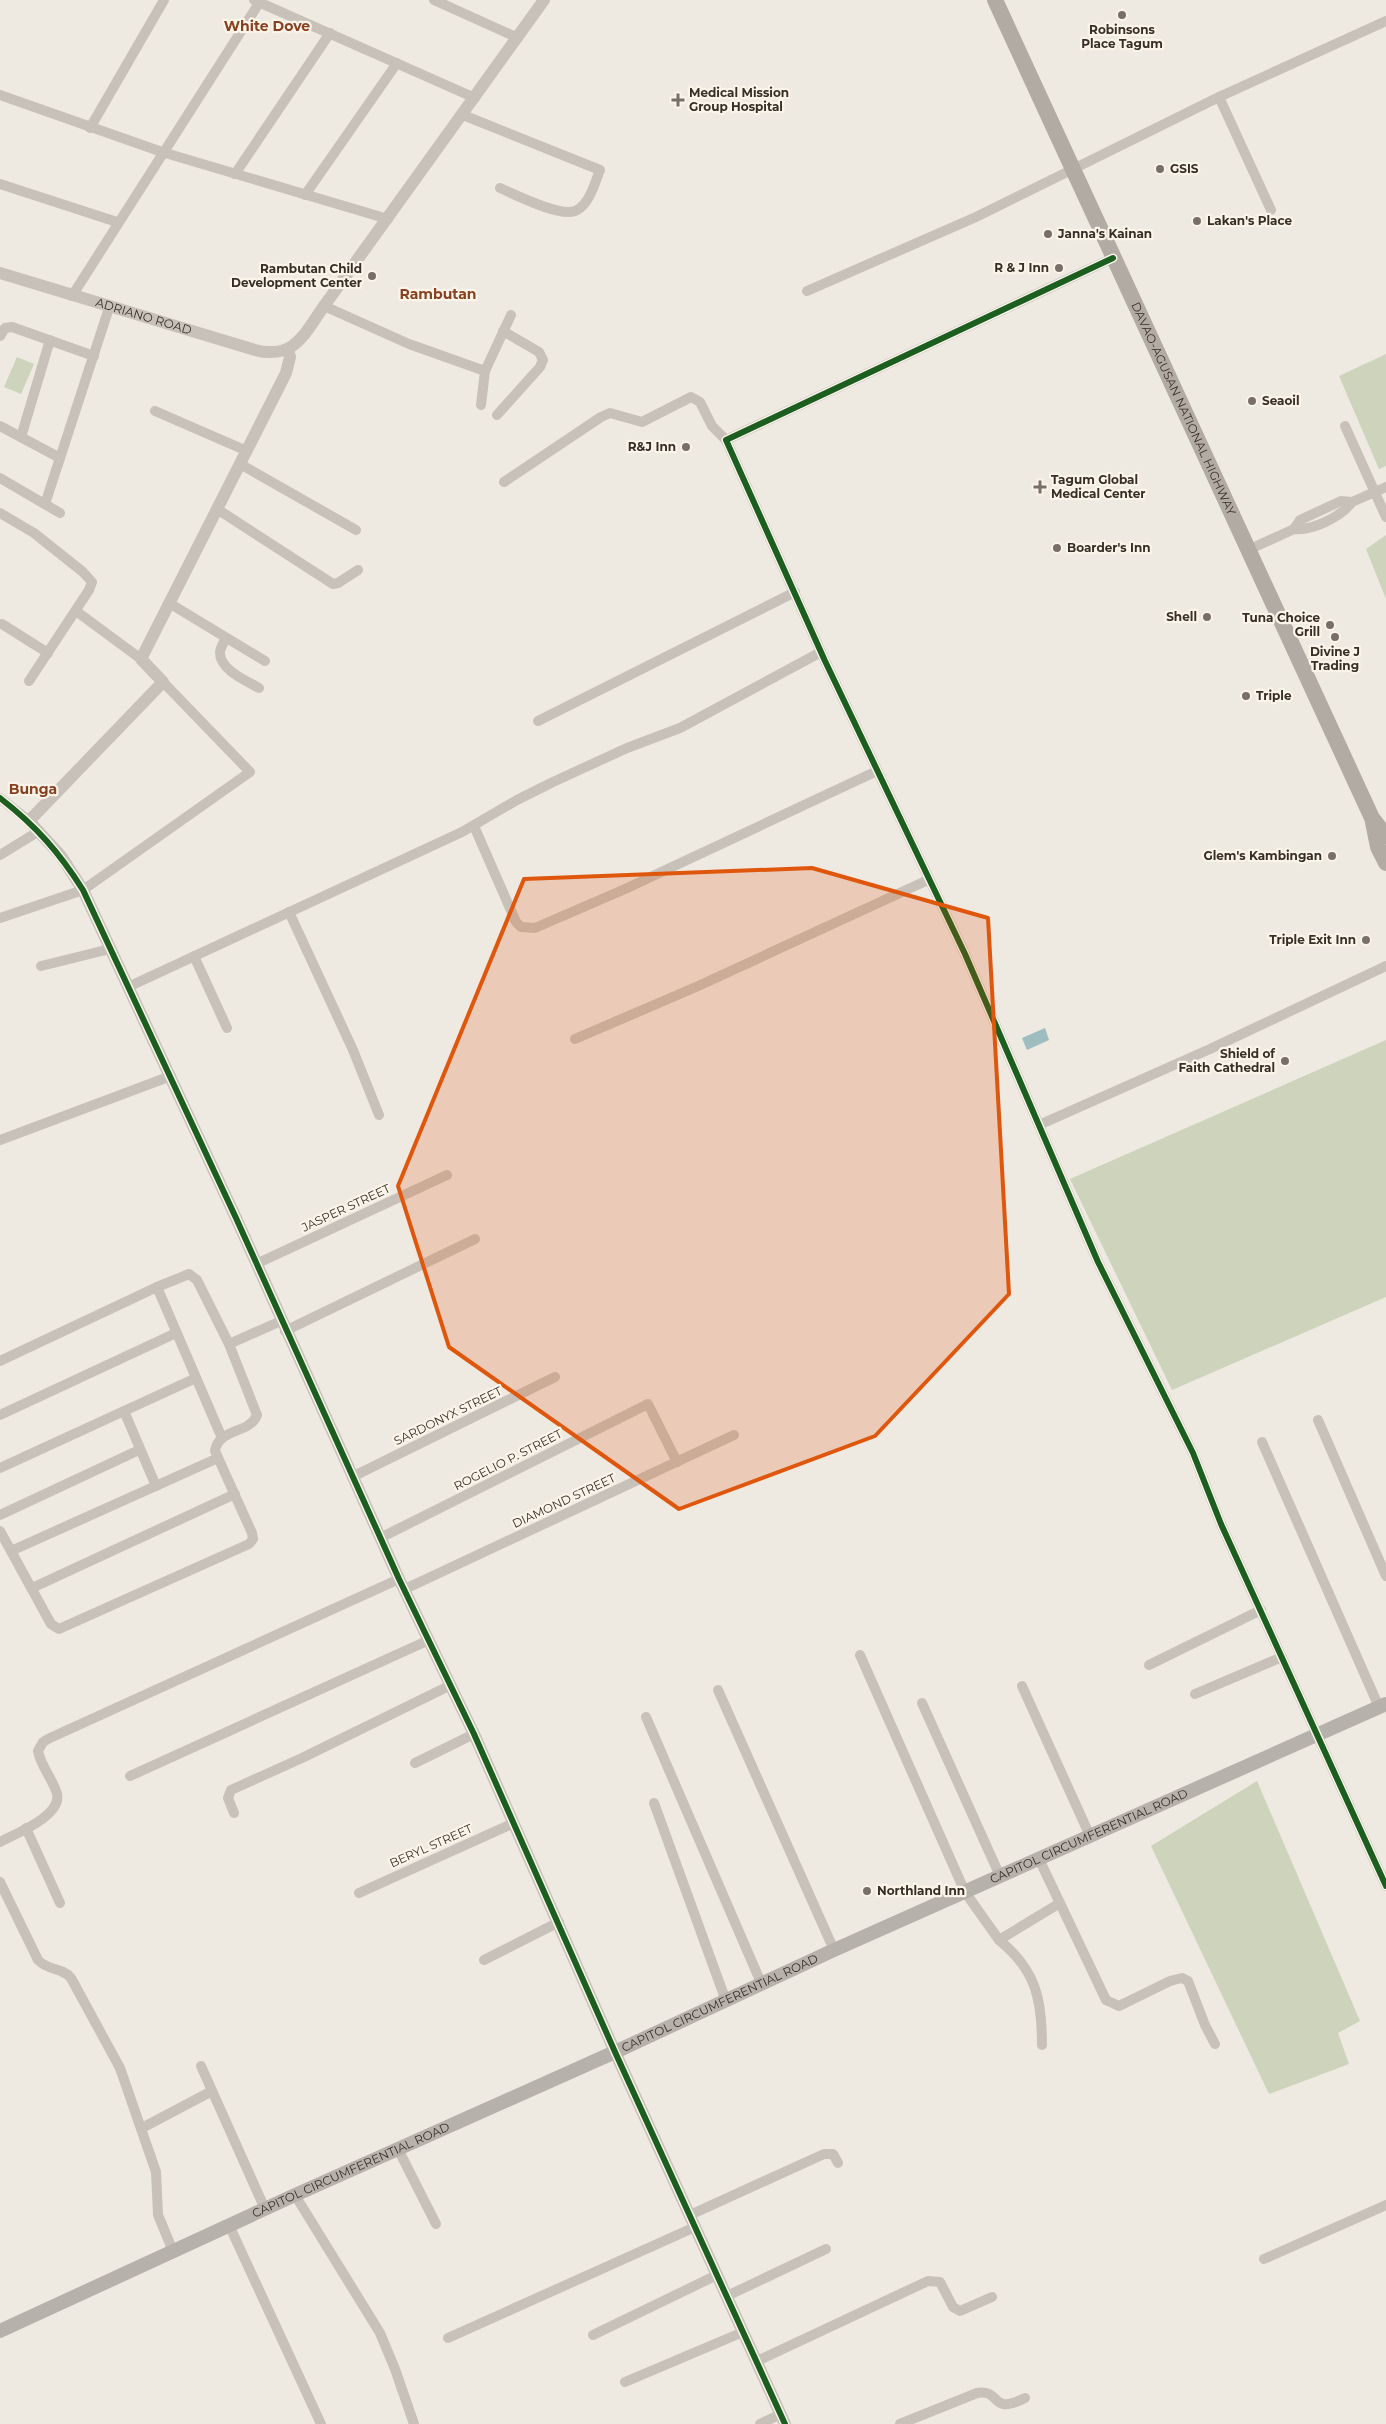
<svg xmlns="http://www.w3.org/2000/svg" width="1386" height="2424" viewBox="0 0 1386 2424" font-family="Montserrat,sans-serif">
	<style>
		.green { fill: #cdd4bb }
		.water { fill: #9ebdbf }
		.lines { fill: none; stroke-linecap: round; stroke-linejoin: round }
		.minor { stroke: #c7c1ba; stroke-width: 10 }
		.tertiary { stroke: #c7c1ba; stroke-width: 12 }
		.secondary { stroke: #b7b1ab; stroke-width: 14 }
		.trunk { stroke: #b2aba4; stroke-width: 16 }
		.cycleway-casing { stroke: #faf4e9; stroke-width: 9 }
		.cycleway { stroke: #1b5e20; stroke-width: 6 }
		.marked { fill: #df570d; fill-opacity: 0.2; stroke: #df570d; stroke-width: 4; stroke-linejoin: round }
		.poi-dot { fill: #786f69; stroke: #faf4e9; stroke-width: 2 }
		.labels { text-anchor: middle; stroke-width: 4.5; stroke-linejoin: round; paint-order: stroke }
		.poi-label { font-size: 12px; font-weight: bold; fill: #382e28; stroke: #faf4e9; text-anchor: start }
		.street-label { font-size: 12px; fill: #382e28; stroke: #faf4e9 }
		.neighbourhood-label { font-size: 14px; font-weight: bold; fill: #884120; stroke: #faf4e9 }
	</style>
	<rect width="100%" height="100%" fill="#eee9e1"/>
	<g class="green">
		<path d="M1386,354V466L1379,469L1339,376Z"/>
		<path d="M17,357L34,364L21,394L4,387Z"/>
		<path d="M1386,535V599L1366,549Z"/>
		<path d="M1386,1040V1297L1172,1390L1070,1179Z"/>
		<path d="M1257,1781L1360,2021L1338,2033L1349,2064L1269,2094L1151,1846Z"/>
	</g>
	<path class="water" d="M1045,1028L1049,1040L1027,1050L1022,1038Z"/>
	<g class="lines">
		<g class="minor">
			<path d="M254,0L475,98"/>
			<path d="M434,0L518,38"/>
			<path d="M0,95L162,152L388,219"/>
			<path d="M1219,97L1271,210"/>
			<path d="M463,115L600,170C595,182 590,203 577,210C563,219 516,195 500,188"/>
			<path d="M90,128L164,0"/>
			<path d="M235,174L330,33"/>
			<path d="M0,184L117,222"/>
			<path d="M305,195L397,63"/>
			<path d="M1113,258L726,440L825,661L965,954L1098,1262L1193,1453L1221,1524L1386,1886"/>
			<path d="M807,291L976,217L1219,97L1386,21"/>
			<path d="M72,296L261,0"/>
			<path d="M324,306L409,344L485,371"/>
			<path d="M0,336L5,328L12,327L94,356"/>
			<path d="M481,405L485,371L511,315"/>
			<path d="M155,411L247,451"/>
			<path d="M497,415L540,367L543,360L539,352L503,331"/>
			<path d="M0,426L60,458"/>
			<path d="M1345,426L1386,517"/>
			<path d="M21,437L50,340"/>
			<path d="M240,464L356,530"/>
			<path d="M0,478L60,513"/>
			<path d="M504,482L601,417L610,413L642,422L691,397L700,402L712,426L726,440"/>
			<path d="M45,504L109,308"/>
			<path d="M217,509L333,584L338,583L358,570"/>
			<path d="M0,513L34,533L83,572L92,582L89,590L29,681"/>
			<path d="M1294,529C1312,531 1341,517 1352,502"/>
			<path d="M1248,550L1294,529L1300,520L1341,501L1352,502L1386,487"/>
			<path d="M169,603L265,661"/>
			<path d="M76,611L141,659"/>
			<path d="M2,624L48,653"/>
			<path d="M226,638C224,642 220,648 220,653C220,670 247,681 259,688"/>
			<path d="M538,721L795,592"/>
			<path d="M0,798L29,821"/>
			<path d="M474,826L516,922L521,927L535,928L625,889L877,771"/>
			<path d="M0,855L39,831"/>
			<path d="M289,912L353,1050L379,1115"/>
			<path d="M0,918L83,890L250,772L163,682"/>
			<path d="M194,956L227,1028"/>
			<path d="M41,966L110,949"/>
			<path d="M128,987L462,832L517,800L553,782L627,748L680,728L821,652"/>
			<path d="M575,1039L696,987L928,880"/>
			<path d="M1039,1125L1210,1049L1386,966"/>
			<path d="M0,1140L171,1076"/>
			<path d="M256,1264L447,1175"/>
			<path d="M157,1287L222,1438"/>
			<path d="M285,1331L475,1239"/>
			<path d="M229,1344L281,1321"/>
			<path d="M0,1361L157,1287L189,1274L197,1280L229,1344L257,1415C250,1434 218,1428 215,1451L252,1533L253,1539L249,1544L59,1629L51,1624L0,1531"/>
			<path d="M124,1411L156,1486"/>
			<path d="M0,1415L176,1333"/>
			<path d="M1318,1420L1386,1576"/>
			<path d="M1262,1442L1379,1707"/>
			<path d="M0,1468L196,1378"/>
			<path d="M352,1477L555,1377"/>
			<path d="M0,1515L139,1450"/>
			<path d="M380,1538L648,1404L677,1462"/>
			<path d="M11,1551L218,1458"/>
			<path d="M32,1588L235,1494"/>
			<path d="M405,1589L734,1435"/>
			<path d="M860,1655L965,1892L999,1940"/>
			<path d="M1149,1665L1261,1610"/>
			<path d="M1022,1686L1090,1836"/>
			<path d="M718,1690L834,1950"/>
			<path d="M1195,1694L1282,1657"/>
			<path d="M922,1703L1000,1876"/>
			<path d="M646,1717L762,1985"/>
			<path d="M415,1763L474,1734"/>
			<path d="M130,1776L429,1640"/>
			<path d="M654,1803L726,2001"/>
			<path d="M234,1813L228,1798L231,1790L302,1758L451,1685"/>
			<path d="M26,1828L60,1903"/>
			<path d="M0,1842C15,1834 62,1816 57,1794C53,1779 41,1767 38,1751L43,1742L50,1738L399,1579"/>
			<path d="M1039,1859L1106,2000L1119,2006L1170,1981L1182,1978L1188,1981L1205,2025L1215,2044"/>
			<path d="M0,1882L38,1960C48,1971 62,1967 71,1978L120,2068L156,2172L158,2215L173,2251"/>
			<path d="M359,1893L514,1823"/>
			<path d="M484,1960L559,1922"/>
			<path d="M1042,2045C1042,1999 1036,1970 999,1940L1060,1903"/>
			<path d="M201,2066L265,2209"/>
			<path d="M142,2128L212,2091"/>
			<path d="M398,2149L436,2224"/>
			<path d="M295,2195L380,2333L395,2369L414,2424"/>
			<path d="M690,2215L824,2154H833L838,2163"/>
			<path d="M229,2225L321,2424"/>
			<path d="M1264,2259L1386,2205"/>
			<path d="M727,2296L826,2249"/>
			<path d="M593,2335L717,2275"/>
			<path d="M448,2338L695,2227"/>
			<path d="M757,2361L928,2281L940,2282L953,2307L960,2311L992,2297"/>
			<path d="M625,2382L743,2332"/>
			<path d="M760,2424L781,2414"/>
			<path d="M900,2424L977,2393C1003,2389 989,2416 1025,2398"/>
		</g>
		<g class="tertiary">
			<path id="s1" d="M0,273L255,350C295,360 304,334 324,306L544,0"/>
			<path d="M288,350L290,357L286,373L141,659L163,682L29,821L61,856L83,890L236,1218L399,1579L474,1734L615,2052L785,2424"/>
		</g>
		<path class="secondary" id="s2" d="M0,2331L295,2195L615,2052L834,1950L1386,1704"/>
		<g class="trunk">
			<path id="s3" d="M995,0L1372,818L1386,836"/>
			<path d="M1373,822L1378,847L1386,863"/>
		</g>
		<g class="cycleway-casing">
			<g id="cycleway">
				<path d="M1113,258L726,440L825,661L965,954L1098,1262L1193,1453L1221,1524L1386,1886"/>
				<path d="M0,798C36,826 59,852 83,890L236,1218L399,1579L474,1734L615,2052L785,2424"/>
			</g>
		</g>
		<use href="#cycleway" class="cycleway"/>
	</g>
	<path class="marked" d="M812,868L988,918L1009,1294L875,1436L679,1509L449,1347L398,1186L524,879Z"/>
	<g class="poi-dot">
		<circle cx="1122" cy="15" r="5"/>
		<path d="M675.5 92.5h5v5h5v5h-5v5h-5v-5h-5v-5h5z"/>
		<circle cx="1160" cy="169" r="5"/>
		<circle cx="1197" cy="221" r="5"/>
		<circle cx="1048" cy="234" r="5"/>
		<circle cx="1059" cy="268" r="5"/>
		<circle cx="372" cy="276" r="5"/>
		<circle cx="1252" cy="401" r="5"/>
		<circle cx="686" cy="447" r="5"/>
		<path d="M1037.5 479.5h5v5h5v5h-5v5h-5v-5h-5v-5h5z"/>
		<circle cx="1057" cy="548" r="5"/>
		<circle cx="1207" cy="617" r="5"/>
		<circle cx="1330" cy="625" r="5"/>
		<circle cx="1335" cy="637" r="5"/>
		<circle cx="1246" cy="696" r="5"/>
		<circle cx="1332" cy="856" r="5"/>
		<circle cx="1366" cy="940" r="5"/>
		<circle cx="1285" cy="1061" r="5"/>
		<circle cx="867" cy="1891" r="5"/>
	</g>
	<g class="labels">
		<g class="poi-label">
			<text x="1122" y="34" text-anchor="middle">Robinsons<tspan x="1122" dy="14">Place Tagum</tspan></text>
			<text x="689" y="97">Medical Mission<tspan x="689" dy="14">Group Hospital</tspan></text>
			<text x="1170" y="173">GSIS</text>
			<text x="1207" y="225">Lakan's Place</text>
			<text x="1058" y="238">Janna's Kainan</text>
			<text x="1049" y="272" text-anchor="end">R &amp; J Inn</text>
			<text x="362" y="273" text-anchor="end">Rambutan Child<tspan x="362" dy="14">Development Center</tspan></text>
			<text x="1262" y="405">Seaoil</text>
			<text x="676" y="451" text-anchor="end">R&amp;J Inn</text>
			<text x="1051" y="484">Tagum Global<tspan x="1051" dy="14">Medical Center</tspan></text>
			<text x="1067" y="552">Boarder's Inn</text>
			<text x="1197" y="621" text-anchor="end">Shell</text>
			<text x="1320" y="622" text-anchor="end">Tuna Choice<tspan x="1320" dy="14">Grill</tspan></text>
			<text x="1335" y="656" text-anchor="middle">Divine J<tspan x="1335" dy="14">Trading</tspan></text>
			<text x="1256" y="700">Triple</text>
			<text x="1322" y="860" text-anchor="end">Glem's Kambingan</text>
			<text x="1356" y="944" text-anchor="end">Triple Exit Inn</text>
			<text x="1275" y="1058" text-anchor="end">Shield of<tspan x="1275" dy="14">Faith Cathedral</tspan></text>
			<text x="877" y="1895">Northland Inn</text>
		</g>
		<g class="street-label">
			<text dy="4" stroke="none"><textPath href="#s1" startOffset="150">ADRIANO ROAD</textPath></text>
			<text dy="4" stroke="none"><textPath href="#s3" startOffset="450">DAVAO-AGUSAN NATIONAL HIGHWAY</textPath></text>
			<text transform="translate(346 1208) rotate(-25)" y="4">JASPER STREET</text>
			<text transform="translate(448 1416) rotate(-26)" y="4">SARDONYX STREET</text>
			<text transform="translate(508 1460) rotate(-27)" y="4">ROGELIO P. STREET</text>
			<text transform="translate(564 1501) rotate(-25)" y="4">DIAMOND STREET</text>
			<text dy="4" stroke="none"><textPath href="#s2" startOffset="1196">CAPITOL CIRCUMFERENTIAL ROAD</textPath></text>
			<text transform="translate(431 1846) rotate(-24)" y="4">BERYL STREET</text>
			<text dy="4" stroke="none"><textPath href="#s2" startOffset="791">CAPITOL CIRCUMFERENTIAL ROAD</textPath></text>
			<text dy="4" stroke="none"><textPath href="#s2" startOffset="386">CAPITOL CIRCUMFERENTIAL ROAD</textPath></text>
		</g>
		<g class="neighbourhood-label">
			<text x="267" y="31">White Dove</text>
			<text x="438" y="299">Rambutan</text>
			<text x="33" y="794">Bunga</text>
		</g>
	</g>
</svg>
